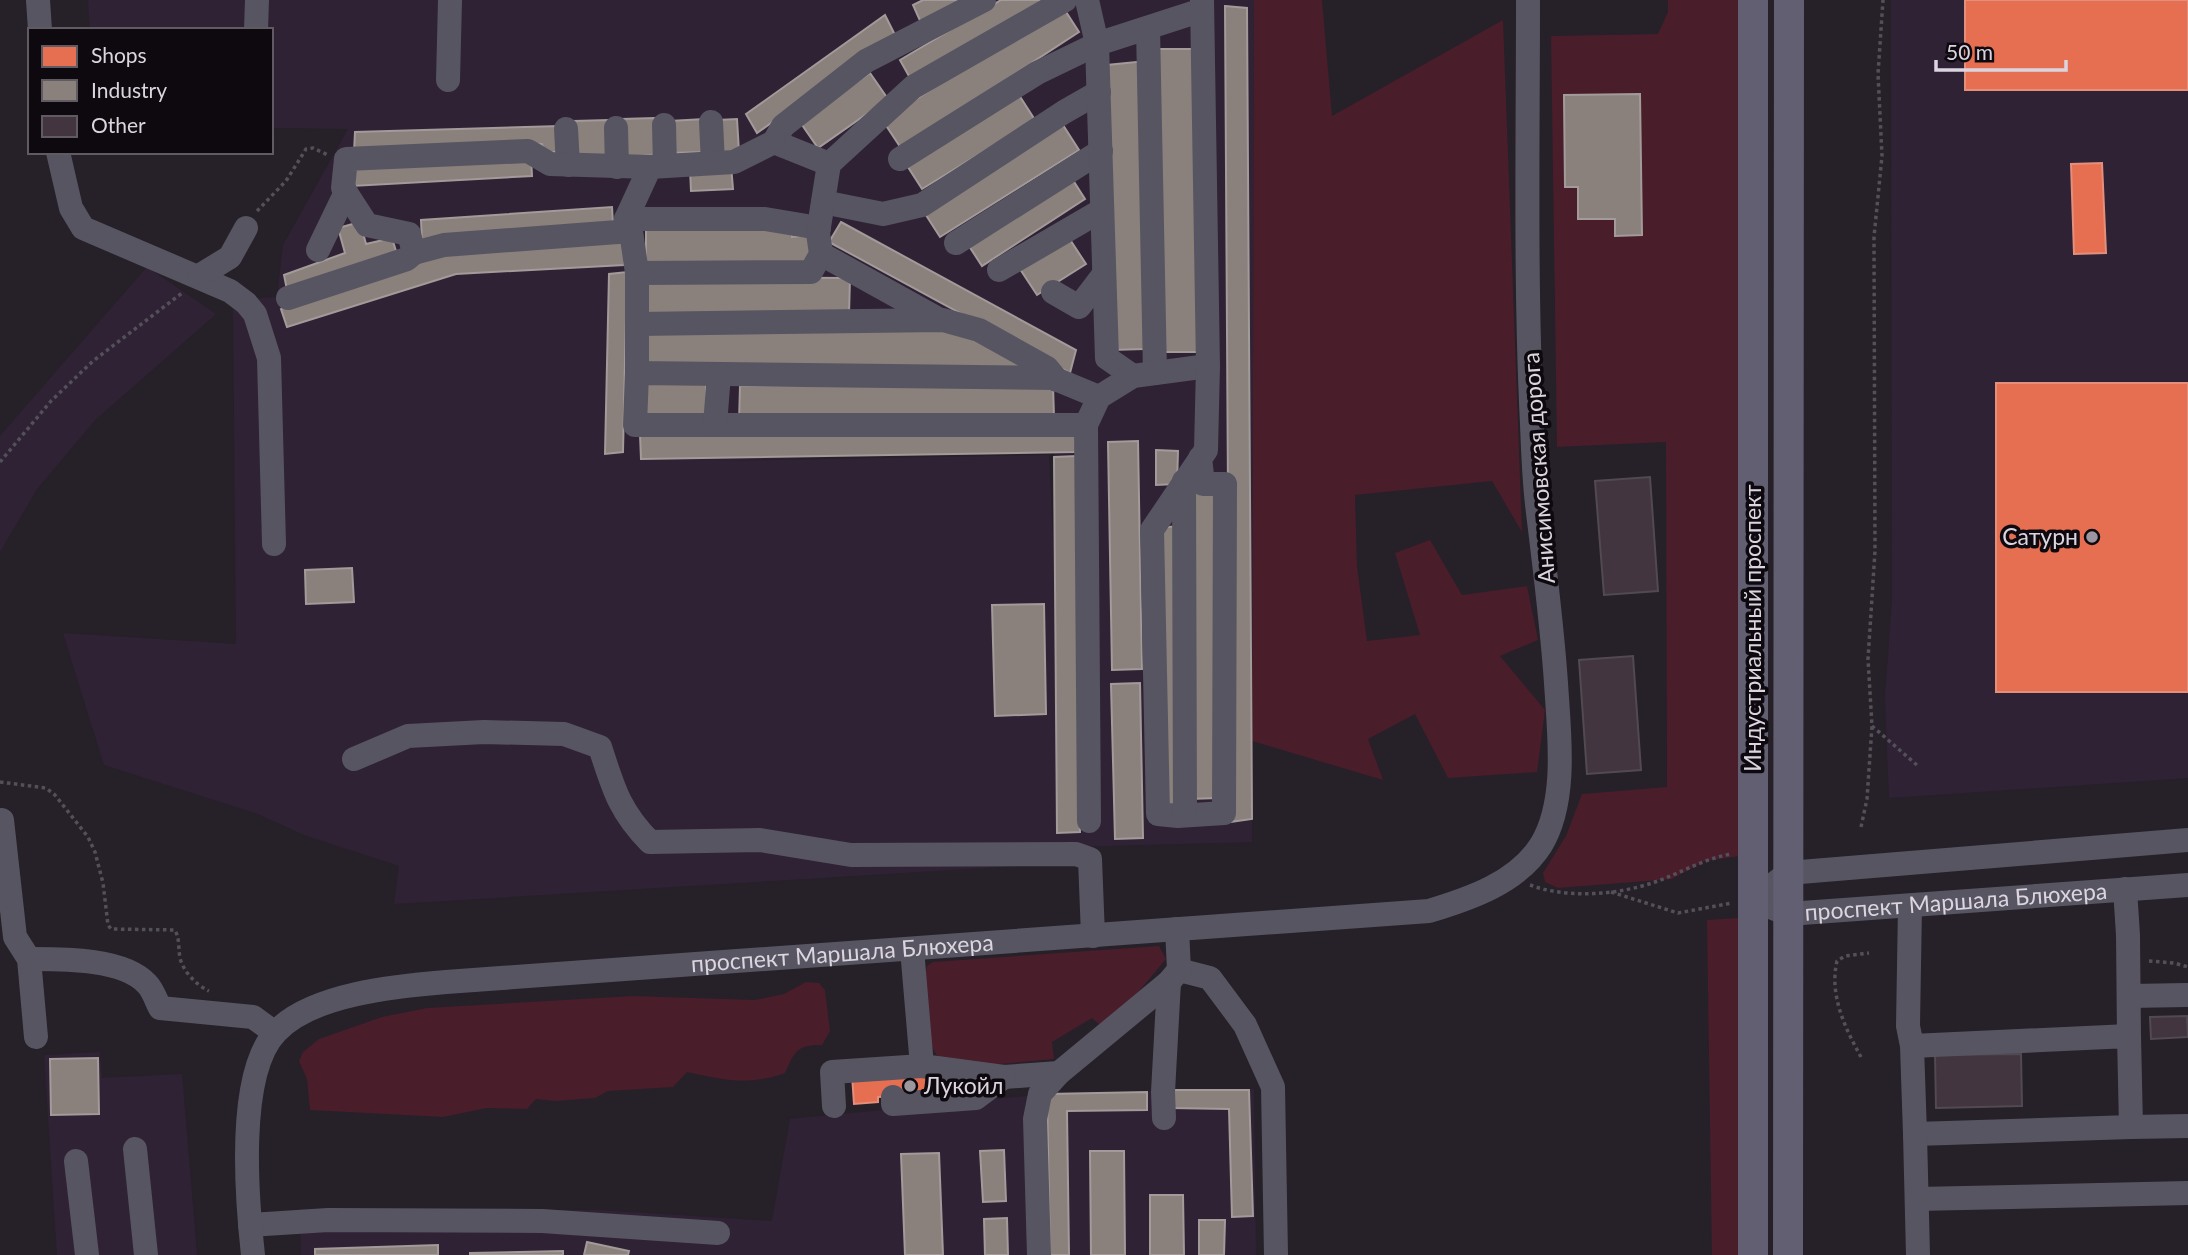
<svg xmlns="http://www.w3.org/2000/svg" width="2188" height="1255" viewBox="0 0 2188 1255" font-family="Lato,sans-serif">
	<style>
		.built { fill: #2f2234; fill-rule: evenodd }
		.green { fill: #491d2a }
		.shops { fill: #e76f51; stroke: #e48e7c; stroke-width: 2 }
		.industry { fill: #8a817c; stroke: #a39a9a; stroke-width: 2 }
		.building { fill: #42353f; stroke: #514a51; stroke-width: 2 }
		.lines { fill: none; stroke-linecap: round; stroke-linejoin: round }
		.path { stroke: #53505a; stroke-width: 3.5; stroke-dasharray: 3.5 3.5; stroke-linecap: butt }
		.minor { stroke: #575562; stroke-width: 24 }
		.major { stroke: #635f72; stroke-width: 30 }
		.poi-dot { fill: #9c969f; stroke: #0d090f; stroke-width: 2.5 }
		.labels { text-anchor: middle; stroke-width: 7; stroke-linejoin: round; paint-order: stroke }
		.street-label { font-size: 23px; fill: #dcd5df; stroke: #0d090f }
		.poi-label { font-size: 23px; fill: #dcd5df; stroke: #0d090f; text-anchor: end }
	</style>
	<rect width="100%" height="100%" fill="#262028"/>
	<g class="built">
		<path d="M88,0H1254L1252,842L1067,847V863L394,904L399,866L304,835L258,814L104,765L63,633L236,644L233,300L277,297L283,245L348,129L271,128V30H90ZM1054,449L1053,541L1049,455L718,461Z"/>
		<path d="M1891,0H2188V778L1889,798L1885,697L1892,600Z"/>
		<path d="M147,267L216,314L95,420L37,489L0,552V436Z"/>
		<path d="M100,1052L102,1078L182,1074L197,1255H57L44,1055Z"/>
		<path d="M1254,1089L1256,1255H301L300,1209L598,1210L772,1221L790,1119L1047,1094Z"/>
	</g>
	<g class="green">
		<path d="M1254,0H1322L1332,116L1503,20L1522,532L1492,481L1355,495L1357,566L1367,641L1420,635L1395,553L1430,540L1462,595L1527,586L1538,640L1500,656L1545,710L1537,772L1448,778L1415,714L1368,739L1383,780L1252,741Z"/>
		<path d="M1668,0H1741L1740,856L1705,861L1672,879L1558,888L1545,882L1543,873L1566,836L1582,794L1667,787L1666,442L1557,447L1551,36L1658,34L1668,12Z"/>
		<path d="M1739,918V1255H1712L1707,920Z"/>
		<path d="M1159,946L1166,959L1135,996L1100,1025L1092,1018L1052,1042L1054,1059C1028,1061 959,1071 940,1058C935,1054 933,1049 931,1044L925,975L927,966L933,962Z"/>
		<path d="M806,982L819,983L825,990L830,1031L822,1045C797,1045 795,1051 785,1073C748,1086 724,1080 687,1072L673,1087L608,1091L595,1098L555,1101L536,1099L527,1109L487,1108L443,1117L310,1110L307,1079L299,1061L303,1052L319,1039L382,1017L427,1008L633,996L755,1000L784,994Z"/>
	</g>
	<g class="shops">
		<rect x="1965" y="0" width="223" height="90"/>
		<path d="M2102,163L2106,253L2074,254L2071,164Z"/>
		<rect x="1996" y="383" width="192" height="309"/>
		<path d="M966,1074L967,1092L878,1097V1102L854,1104L852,1075Z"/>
	</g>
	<g class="industry">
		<path d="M923,0H969L922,25L913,5Z"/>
		<path d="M1001,0H1048L910,78L900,60Z"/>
		<path d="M1061,4L1079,32L901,148L883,121Z"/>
		<path d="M1225,6L1247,8L1252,819L1230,822Z"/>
		<path d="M885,15L895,35L757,133L746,114Z"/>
		<path d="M1151,49H1194L1199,352H1158Z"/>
		<path d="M1146,61L1144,349L1111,350L1107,65Z"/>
		<path d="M870,73L888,99L818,148L800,122Z"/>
		<path d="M1640,94L1642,235L1615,236V219H1578V187H1565L1564,95Z"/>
		<path d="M1019,95L1035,120L922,189L906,164Z"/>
		<path d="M654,118L656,155L623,157L622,119Z"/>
		<path d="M704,119L705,152L671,153L670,121Z"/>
		<path d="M737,119L739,152L719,153L718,120Z"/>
		<path d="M608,120L609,155H575L574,121Z"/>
		<path d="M1063,125L1079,150L940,237L924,212Z"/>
		<path d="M559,126L561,152H544L542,144L354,152L355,132Z"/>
		<path d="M531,156L532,176L352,186L350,164Z"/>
		<path d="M731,165L733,189L691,191L690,169Z"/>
		<path d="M1071,177L1085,199L982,266L967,243Z"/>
		<path d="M612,207L613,224L422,242L421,220Z"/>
		<path d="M360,222L366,244L392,238L399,261L288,295L284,275L345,253L338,228Z"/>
		<path d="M841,222L1076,350L1070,373L829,242Z"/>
		<path d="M646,224L792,225V237L812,235L810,265L646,264Z"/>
		<path d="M1067,235L1086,264L1037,295L1018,266Z"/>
		<path d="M627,239L624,265L456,274L287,327L281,309L445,251Z"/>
		<path d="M627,272L623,452L605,454L609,274Z"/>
		<path d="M643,277L850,278L849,315L640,316Z"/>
		<path d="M641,330L964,331L1023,359L1024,372L639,364Z"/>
		<path d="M646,381H706L707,416L645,417Z"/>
		<path d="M1053,385L1054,417L739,422L740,386Z"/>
		<path d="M1076,430V452L641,459L640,435Z"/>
		<path d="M1138,441L1142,669L1112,670L1108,442Z"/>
		<path d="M1156,450L1178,451L1177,484L1156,485Z"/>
		<path d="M1077,456L1080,832L1057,833L1054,457Z"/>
		<path d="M1222,490L1218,798L1189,799L1191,491Z"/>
		<path d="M1178,526L1179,806L1161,810L1159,528Z"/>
		<path d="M352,568L354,602L306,604L305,570Z"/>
		<path d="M1044,604L1046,714L995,716L992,605Z"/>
		<path d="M1140,683L1143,838L1115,839L1111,684Z"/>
		<path d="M98,1058L99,1114L51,1115L50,1059Z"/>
		<path d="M1171,1090H1249L1253,1216L1232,1217L1229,1109L1171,1108Z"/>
		<path d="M1147,1092V1110L1067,1111L1069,1255H1050L1047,1094Z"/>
		<path d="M1004,1150L1006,1201L983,1202L980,1151Z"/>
		<path d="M1090,1151H1124L1125,1255H1091Z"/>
		<path d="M939,1153L943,1255H905L901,1154Z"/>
		<path d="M1150,1195H1183L1184,1255H1150Z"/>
		<path d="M1007,1218L1008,1255H985L984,1219Z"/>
		<path d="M1199,1220H1225L1224,1255H1199Z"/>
		<path d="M587,1242L629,1251L628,1255H584Z"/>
		<path d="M438,1245V1255H315V1249Z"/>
		<path d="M563,1251V1255H470V1253Z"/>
	</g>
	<g class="building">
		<path d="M1650,477L1658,591L1604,595L1595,481Z"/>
		<path d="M1633,656L1641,770L1587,774L1579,660Z"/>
		<path d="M2187,1016L2188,1037L2151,1039L2150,1017Z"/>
		<path d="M2021,1054L2022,1106L1936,1108L1935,1055Z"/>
	</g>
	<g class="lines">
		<g class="path">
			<path d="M257,211L286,181L306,149L313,148L328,155"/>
			<path d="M0,462L51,401L93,361L182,293"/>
			<path d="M1872,726L1918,766"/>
			<path d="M0,782L46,788L55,795L88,837L95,852L103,883L108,925L111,929L175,930C180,940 178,947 180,958C183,971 196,985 209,991"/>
			<path d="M1861,827L1867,799L1872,726L1868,659L1875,551L1874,237L1882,156L1878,74L1883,0"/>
			<path d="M1530,885C1568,899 1618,895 1655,882C1681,873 1705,858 1732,854"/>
			<path d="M1611,892L1678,913L1732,903"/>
			<path d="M2149,961L2174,963L2188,967"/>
			<path d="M1861,1057C1845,1028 1829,995 1837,961L1845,956L1869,953"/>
		</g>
		<g class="minor">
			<path d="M38,0L40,30"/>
			<path d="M1148,28L1155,373"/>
			<path d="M256,30L257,0"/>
			<path d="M448,80L450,0"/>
			<path d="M711,122L713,163"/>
			<path d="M664,125L665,166"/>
			<path d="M616,128L617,167"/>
			<path d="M566,129L568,165"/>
			<path d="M58,152L71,208L83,228L230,291L246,303L255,314L269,358L274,544"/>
			<path d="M900,159L1037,73L1097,44L1087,0"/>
			<path d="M829,164L774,142L783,126L866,61L984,0"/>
			<path d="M823,202L883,214L922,205L1064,112L1099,92"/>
			<path d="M626,219H765L819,228"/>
			<path d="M631,231L626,219L650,167"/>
			<path d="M956,243L1101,151"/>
			<path d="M318,250L346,192"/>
			<path d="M821,254L940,320"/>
			<path d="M999,270L1102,210"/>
			<path d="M637,273L631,231L444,245L414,253L409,234L367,225L343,188L346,159L528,151L550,164L650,167L734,162L774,142"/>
			<path d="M199,276L230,257L246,228"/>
			<path d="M1053,292L1079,307L1104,274"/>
			<path d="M288,298L407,259L414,253"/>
			<path d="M637,324L943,320L979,330L1047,368L1057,380"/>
			<path d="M637,373V273L811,272L821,254L818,233L829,164L913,87L1065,0"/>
			<path d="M1133,376L1107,358L1097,44L1202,10"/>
			<path d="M1099,397L1086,425H635L637,373L1053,378L1099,397L1133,376L1208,366"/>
			<path d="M715,425L719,374"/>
			<path d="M1086,425L1089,821"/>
			<path d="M1200,458L1203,484H1225L1224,813L1178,816L1158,814L1152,530L1206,450L1208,366L1202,0"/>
			<path d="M1184,481L1185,815"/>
			<path d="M354,759L408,736L484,732L564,734L600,747C613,787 619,811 650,842L760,840L851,855L1076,854L1090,859L1093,936"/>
			<path d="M2,820L15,937L29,959L36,1037"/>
			<path d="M2125,889L2128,935L2129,1036"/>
			<path d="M1753,900L1788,873L2188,840"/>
			<path id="s1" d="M1753,900L1788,914L2188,885"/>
			<path d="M1910,906L1908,1026L1912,1046L1915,1134L2131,1127L2129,1036L1912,1046"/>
			<path d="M912,949L922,1066L1004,1077L1059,1073"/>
			<path d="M29,959C61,959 124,958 147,984C153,990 156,1000 160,1008L253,1017L275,1033"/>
			<path d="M1179,970L1210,978L1245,1025L1273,1087L1276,1255"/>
			<path d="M2129,996L2187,995"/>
			<path d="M893,1097V1104L976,1098L1004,1077"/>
			<path d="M834,1106L832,1072L922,1066"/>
			<path d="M1164,1118L1163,1092L1169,982"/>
			<path d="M2131,1127L2188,1126"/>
			<path d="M1915,1134L1918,1255"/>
			<path d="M135,1149L146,1255"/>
			<path d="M76,1161L87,1255"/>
			<path d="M1917,1199L2188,1193"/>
			<path d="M250,1225L328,1220L542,1221L718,1233"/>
			<path id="s2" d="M253,1255C247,1200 236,1074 276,1032C311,994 397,986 446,982L1429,911C1469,899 1517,883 1541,845C1568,801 1559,732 1556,683C1552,623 1544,564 1537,504C1534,478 1533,451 1532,424C1525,283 1528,141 1528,0"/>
			<path d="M1039,1255L1035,1119L1040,1094L1059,1073L1169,982L1179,970L1177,929"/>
		</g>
		<g class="major">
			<path d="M1753,1255V0"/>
			<path d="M1788,1255L1789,0"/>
		</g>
	</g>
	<g class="poi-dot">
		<circle cx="2092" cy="537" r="7"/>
		<circle cx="910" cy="1086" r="7"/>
	</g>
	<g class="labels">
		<g class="street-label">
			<text transform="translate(1539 468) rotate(-94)" y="8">Анисимовская дорога</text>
			<text transform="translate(1753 628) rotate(-90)" y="8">Индустриальный проспект</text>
			<text dy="8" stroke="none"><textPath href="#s1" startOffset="206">проспект Маршала Блюхера</textPath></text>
			<text dy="8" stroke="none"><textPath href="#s2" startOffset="807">проспект Маршала Блюхера</textPath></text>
		</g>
		<g class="poi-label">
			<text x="2078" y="545">Сатурн</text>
			<text x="924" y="1094" text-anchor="start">Лукойл</text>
		</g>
	</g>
	<rect x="28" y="28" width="245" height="126" fill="#0d090f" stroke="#605b62" stroke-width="2"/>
	<rect x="42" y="46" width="35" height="21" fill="#e76f51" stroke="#605b62" stroke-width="2"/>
	<text x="91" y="63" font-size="21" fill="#dcd5df">Shops</text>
	<rect x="42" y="80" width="35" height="21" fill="#8a817c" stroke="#605b62" stroke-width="2"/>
	<text x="91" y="98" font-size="21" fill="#dcd5df">Industry</text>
	<rect x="42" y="116" width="35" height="21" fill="#42353f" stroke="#605b62" stroke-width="2"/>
	<text x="91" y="133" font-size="21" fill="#dcd5df">Other</text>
	<path d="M1936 60v10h130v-10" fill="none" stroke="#dcd5df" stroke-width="3.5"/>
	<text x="1946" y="60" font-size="21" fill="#dcd5df" stroke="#0d090f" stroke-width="5" paint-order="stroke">50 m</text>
</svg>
